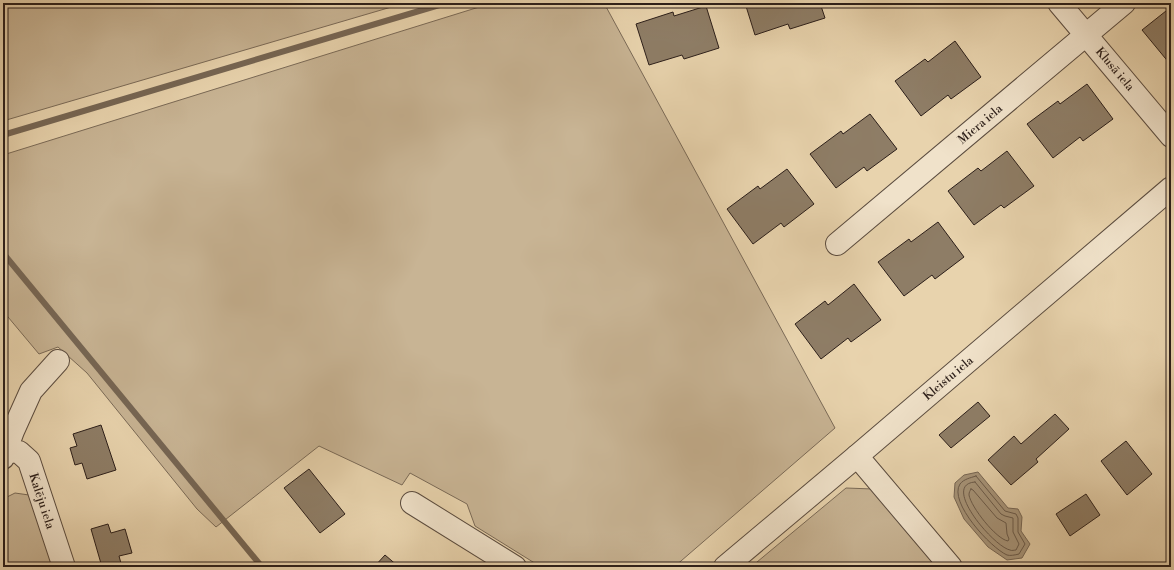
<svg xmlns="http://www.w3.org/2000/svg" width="1174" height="570" viewBox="0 0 1174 570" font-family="'Libre Bodoni',serif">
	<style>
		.green { fill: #c8b494; stroke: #7a6a57 }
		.water { fill: #a8967b; stroke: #766654 }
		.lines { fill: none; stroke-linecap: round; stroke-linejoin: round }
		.shore { stroke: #6a5a4a; stroke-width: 1 }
		.stream { stroke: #766654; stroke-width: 6 }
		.building { fill: #8e7d66; stroke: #2c1f1a }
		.minor-casing { stroke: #5b4c3f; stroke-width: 24 }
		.minor { stroke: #f0e2ca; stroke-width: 22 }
		.labels { text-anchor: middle; stroke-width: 3; stroke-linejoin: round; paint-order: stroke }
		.street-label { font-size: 12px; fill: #2c1f1a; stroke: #f0e2ca }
	</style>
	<rect width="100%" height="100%" fill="#e8d3ad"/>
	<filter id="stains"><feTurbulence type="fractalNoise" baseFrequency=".005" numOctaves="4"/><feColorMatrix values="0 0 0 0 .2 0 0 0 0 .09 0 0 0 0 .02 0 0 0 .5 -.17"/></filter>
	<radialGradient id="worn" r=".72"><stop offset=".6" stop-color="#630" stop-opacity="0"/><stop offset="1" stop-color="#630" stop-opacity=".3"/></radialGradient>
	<g class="green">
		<path d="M3,3H405L3,121Z"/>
		<path d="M492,3H604L835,428L674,567H541L475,526L467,504L410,473L402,485L319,446L216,527L197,509L87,373L58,347L39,354L3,311V155Z"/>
		<path d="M846,488L873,489L938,567H751Z"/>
		<path d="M15,493L29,495L34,501L55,567H15L3,563V499Z"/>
	</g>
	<path class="water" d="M978,472L1008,508L1018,509L1022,517L1021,531L1030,544L1022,558L1007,560L988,547L964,519L954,497L955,483L964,475Z"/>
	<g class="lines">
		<g class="shore">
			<path d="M976,476L1005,511L1016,514L1018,518V532L1025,544L1019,554C1015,555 1010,556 1007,555C991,548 948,502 960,484C964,479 970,478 976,476Z"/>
			<path d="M975,482L1001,514L1005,516L1013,518V532L1019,544L1016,550C1015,550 1011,551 1010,550C994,547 940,484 975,482Z"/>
			<path d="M971,489L973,490L997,518L1006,523L1007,534L1009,539L1008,541C996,539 971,507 969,495C969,492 970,491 971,489Z"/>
		</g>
		<g class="stream">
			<path d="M3,135L446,3"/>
			<path d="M3,253L262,567"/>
		</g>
	</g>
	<g class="building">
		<path d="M745,3H820L825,18L790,29L788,24L755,35Z"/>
		<path d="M706,6L719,48L684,59L682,55L649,65L636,24L673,12L674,16Z"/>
		<path d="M1171,7V63L1170,64L1142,30Z"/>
		<path d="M955,41L981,77L951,99L948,95L921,116L895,81L925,59L928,62Z"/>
		<path d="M1087,84L1113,119L1083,141L1080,137L1053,158L1027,124L1058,101L1060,104Z"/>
		<path d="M870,114L897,149L867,171L864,167L836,188L810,154L841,131L843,134Z"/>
		<path d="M1007,151L1034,186L1004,208L1001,205L974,225L948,191L978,168L981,171Z"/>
		<path d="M787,169L814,204L784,227L781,223L753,244L727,209L758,186L760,189Z"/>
		<path d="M938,222L964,257L935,279L932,275L904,296L878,262L909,239L911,242Z"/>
		<path d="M854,284L881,320L851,342L848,338L821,359L795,324L825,301L828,305Z"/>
		<path d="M978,402L990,416L951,448L939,435Z"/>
		<path d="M1055,414L1069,429L1036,459L1038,462L1011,485L988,460L1014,436L1021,444Z"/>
		<path d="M101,425L116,470L87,479L82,463L75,465L70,448L77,446L73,434Z"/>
		<path d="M1126,441L1152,474L1127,495L1101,461Z"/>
		<path d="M309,469L345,514L320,533L284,488Z"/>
		<path d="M1086,494L1100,515L1070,536L1056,514Z"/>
		<path d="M108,524L111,533L125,529L132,553L119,556L122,567H102L91,529Z"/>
		<path d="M385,555L399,567H374Z"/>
	</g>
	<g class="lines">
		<g class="minor-casing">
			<g id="minor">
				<path d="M1059,3L1171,136"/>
				<path d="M837,244L1124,3"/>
				<path d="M5,451L19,452L29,461L64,567"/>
				<path d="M857,456L951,567"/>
				<path d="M3,458L13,431L31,391L58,361"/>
				<path d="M412,503L515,567"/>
				<path d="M725,567L857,456L1171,188"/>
			</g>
		</g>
		<use href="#minor" class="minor"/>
	</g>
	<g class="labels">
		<g class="street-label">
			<text transform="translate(1115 69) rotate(50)" y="4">Klusā iela</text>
			<text transform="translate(980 124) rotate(-40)" y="4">Miera iela</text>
			<text transform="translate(948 378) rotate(-40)" y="4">Kleistu iela</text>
			<text transform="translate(42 501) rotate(72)" y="4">Kalēju iela</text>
		</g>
	</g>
	<rect width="1174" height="570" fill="none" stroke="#e8d3ad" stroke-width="16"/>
	<rect x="4" y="4" width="1166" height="562" fill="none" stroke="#2c1f1a" stroke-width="2"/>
	<rect x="8" y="8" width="1158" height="554" fill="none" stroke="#2c1f1a"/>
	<rect width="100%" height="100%" filter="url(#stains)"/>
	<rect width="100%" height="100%" fill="url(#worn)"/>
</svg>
